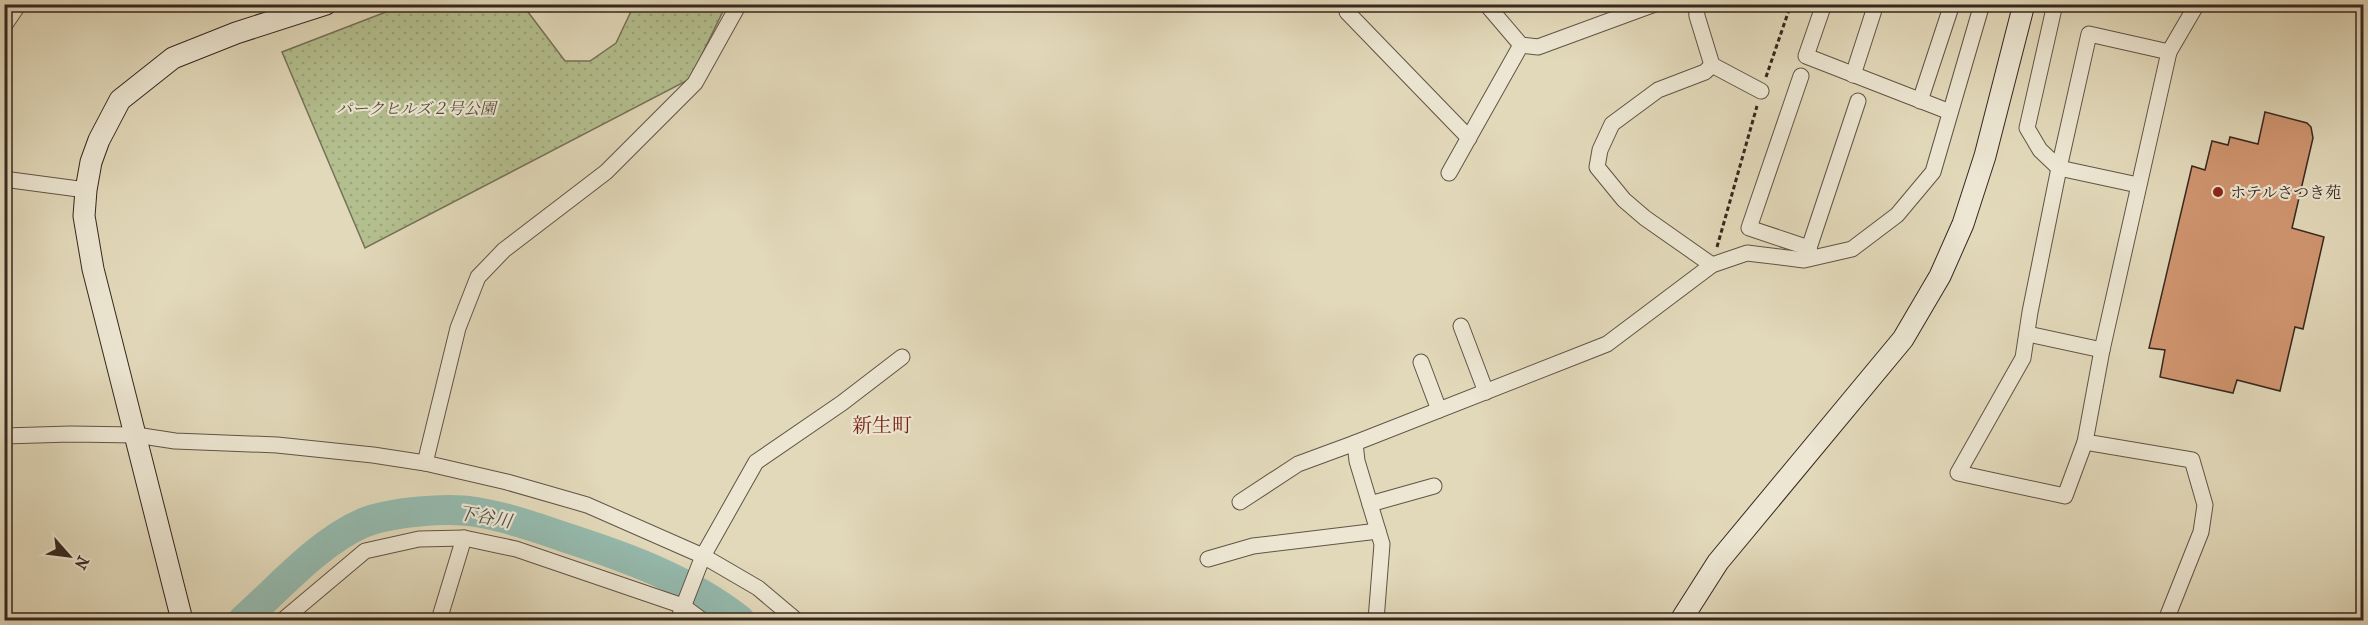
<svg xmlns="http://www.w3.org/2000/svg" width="2368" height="625" viewBox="0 0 2368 625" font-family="'IM FELL French Canon','Noto Serif JP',serif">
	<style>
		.green { fill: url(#green-dots); stroke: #757358; stroke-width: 1.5 }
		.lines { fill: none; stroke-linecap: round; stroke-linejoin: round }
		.river { stroke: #95baae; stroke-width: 30 }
		.building { fill: #d09570; stroke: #362720; stroke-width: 1.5 }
		.street-casing { stroke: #615446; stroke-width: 17 }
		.secondary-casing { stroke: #362720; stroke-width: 23 }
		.path { stroke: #362720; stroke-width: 3; stroke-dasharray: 4.5 3; stroke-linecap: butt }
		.street { stroke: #ece6d2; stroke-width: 15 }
		.secondary { stroke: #ece6d2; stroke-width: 21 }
		.poi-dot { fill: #8f2418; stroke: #ece6d2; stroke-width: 2 }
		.labels { text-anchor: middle; stroke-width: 4.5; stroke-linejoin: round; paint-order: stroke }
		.park-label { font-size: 16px; font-style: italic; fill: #564d3c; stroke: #ece6d2 }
		.poi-label { font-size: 16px; fill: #362720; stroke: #ece6d2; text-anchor: start }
		.water-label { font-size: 18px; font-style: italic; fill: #4e4c44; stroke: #ece6d2 }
		.quarter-label { font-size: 20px; fill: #7a1f14; stroke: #ece6d2 }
	</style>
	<defs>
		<pattern id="green-dots" width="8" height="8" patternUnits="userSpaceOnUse" patternTransform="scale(1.5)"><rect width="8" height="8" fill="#b4bf8f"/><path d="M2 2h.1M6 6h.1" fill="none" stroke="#9ba47b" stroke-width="1.8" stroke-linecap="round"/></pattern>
	</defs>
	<rect width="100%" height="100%" fill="#e2d9ba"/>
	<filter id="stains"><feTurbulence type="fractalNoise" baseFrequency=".00333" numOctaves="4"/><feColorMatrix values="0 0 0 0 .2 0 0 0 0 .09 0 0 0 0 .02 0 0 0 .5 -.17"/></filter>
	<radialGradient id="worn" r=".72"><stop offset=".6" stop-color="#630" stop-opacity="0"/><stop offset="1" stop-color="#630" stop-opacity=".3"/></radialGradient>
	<path class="green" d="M522,4L565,61H590L616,43L634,5H726L690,79L365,248L282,52L404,5Z"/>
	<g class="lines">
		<path class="river" d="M243,620C279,588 319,542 363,523C391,512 447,507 476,512C506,517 535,527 564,537C626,557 688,579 740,620"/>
	</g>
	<path class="building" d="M2265,112L2307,123L2311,127L2313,138L2292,228L2324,237L2303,329L2295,327L2280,391L2237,380L2233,393L2160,377L2165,350L2149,348L2192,166L2205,170L2212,141L2228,145L2230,137L2258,144Z"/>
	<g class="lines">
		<g class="street-casing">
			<g id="street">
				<path d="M1347,4V12L1469,138"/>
				<path d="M1486,4L1521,45L1538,47L1655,4"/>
				<path d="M1696,4L1697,16L1712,65L1761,91"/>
				<path d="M1824,4L1806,56L1950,112"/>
				<path d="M2055,4L2027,128L2040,150L2059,168L2138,185"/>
				<path d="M4,26L19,4"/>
				<path d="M1853,75L1876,4"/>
				<path d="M1801,76L1749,228L1809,248"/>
				<path d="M1920,101L1952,4"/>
				<path d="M1449,173L1521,45"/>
				<path d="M4,177L11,180L86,190"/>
				<path d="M1811,258L1809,248L1858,101"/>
				<path d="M1712,265L1645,218L1624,200L1597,167L1600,150L1612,124L1658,90L1705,72L1712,65"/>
				<path d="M1461,326L1486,392"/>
				<path d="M2028,334L2102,350"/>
				<path d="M1421,362L1439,410"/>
				<path d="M4,436L71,434L136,435L175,441L277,445L373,455L425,463L507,482L587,505L703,556L758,588L796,620"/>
				<path d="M2085,442L2065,496L1958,473L2023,358L2030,312L2059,168L2089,34L2169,52"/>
				<path d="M425,463L458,328L478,277L504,250L606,172L695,83L739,4"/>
				<path d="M1240,502L1298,464L1355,443"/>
				<path d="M1370,504L1434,486"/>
				<path d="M1208,559L1253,546L1378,531"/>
				<path d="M283,620L365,551L419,539L464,538L516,549L683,606L702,620"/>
				<path d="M439,620L464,538"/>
				<path d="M678,620L703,556L756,462L842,403L902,357"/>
				<path d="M1376,620L1382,544L1357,461L1355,443L1607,344L1712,265L1747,253L1804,260L1852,249L1897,215L1933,172L1982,4"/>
				<path d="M2166,620L2201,532L2205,505L2192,460L2085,442L2102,350L2169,52L2197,4"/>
			</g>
		</g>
		<g class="secondary-casing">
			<g id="secondary">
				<path d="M182,620L93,269L84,216L86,190L91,162L99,140L120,100L173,58L236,33L326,4"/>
				<path d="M1681,620L1718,562L1903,339L1940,276L1963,224L1985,156L2024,4"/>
			</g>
		</g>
		<g class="path">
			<path d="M1766,77L1791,4"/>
			<path d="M1717,247L1757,106"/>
		</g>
		<use href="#street" class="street"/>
		<use href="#secondary" class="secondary"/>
	</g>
	<circle class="poi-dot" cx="2218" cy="192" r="6"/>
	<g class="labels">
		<g class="park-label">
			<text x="416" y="114">パークヒルズ２号公園</text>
		</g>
		<g class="poi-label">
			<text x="2230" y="198">ホテルさつき苑</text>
		</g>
		<g class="water-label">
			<text transform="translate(485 517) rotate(10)" y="6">下谷川</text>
		</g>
		<g class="quarter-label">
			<text x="882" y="432">新生町</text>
		</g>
	</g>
	<rect width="2368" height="625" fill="none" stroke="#e2d9ba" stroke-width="24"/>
	<rect x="6" y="6" width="2356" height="613" fill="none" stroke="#362720" stroke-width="3"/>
	<rect x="12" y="12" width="2344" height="601" fill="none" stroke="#362720" stroke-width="1.5"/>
	<g transform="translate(69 556) rotate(118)" stroke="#ece6d2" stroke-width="4.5" paint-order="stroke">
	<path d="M0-4.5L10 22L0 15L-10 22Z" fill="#362720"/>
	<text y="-9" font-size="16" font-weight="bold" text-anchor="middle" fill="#362720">N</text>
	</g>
	<rect width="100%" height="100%" filter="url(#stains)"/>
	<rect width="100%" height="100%" fill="url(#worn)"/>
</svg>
